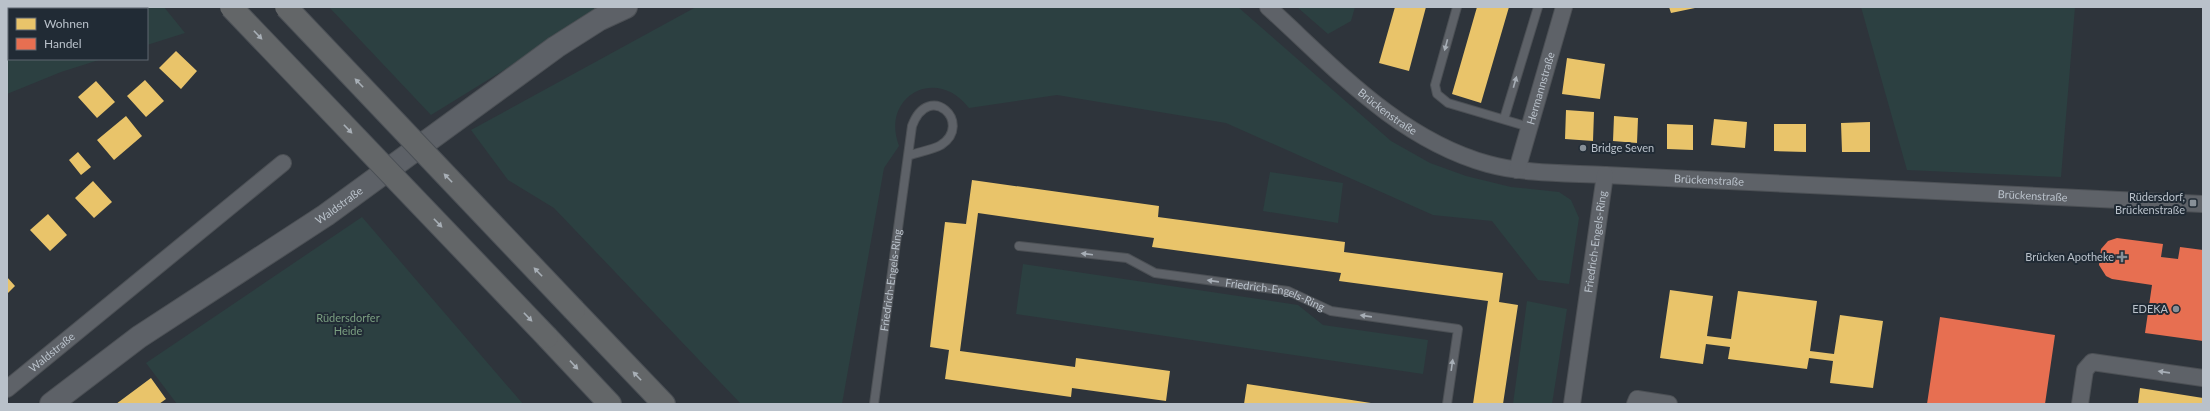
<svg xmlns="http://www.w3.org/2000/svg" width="2210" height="411" font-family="Lato,sans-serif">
  <rect width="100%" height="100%" fill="#2e343b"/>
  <path fill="#2c4041" d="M7,7H164L185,33L147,45V9H9V59H102L61,72L7,94Z
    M329,7H606L431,115Z
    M696,7H1238L1391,141L1430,163L1466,176L1511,187L1559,192L1571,200L1579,218L1569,284L1538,280L1492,221L1433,215L1226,123L1057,95L969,108C937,65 880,96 899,146L884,168L842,404H741L554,208L508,180L471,130Z
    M1297,7H1355L1351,21L1328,34Z
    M1861,7H2075L2061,177L1907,170Z
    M1270,172L1343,183L1338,223L1263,211Z
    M362,217L523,404H177L146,363Z
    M1023,264L1298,305L1323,325L1428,340L1423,374L1016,314Z
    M1527,301L1567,309L1552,404H1513Z"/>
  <path fill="#e9c46a" d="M1395,7H1426L1409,71L1379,63Z
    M1477,7H1509L1481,103L1452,94Z
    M1669,7H1695V8L1671,13Z
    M176,51L197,71L181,89L159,68Z
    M1567,58L1605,64L1600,99L1562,94Z
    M145,80L164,101L146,117L127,96Z
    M96,81L115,102L97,118L78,97Z
    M1566,110L1594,112L1593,141L1565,139Z
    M126,116L142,136L114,160L97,140Z
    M1614,116L1638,118L1637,143L1613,141Z
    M1714,119L1747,122L1745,148L1711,145Z
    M1870,122V152H1842L1841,123Z
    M1667,124L1693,125V150L1667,149Z
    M1774,124H1806V152L1774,151Z
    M78,152L91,167L81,175L69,160Z
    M972,180L1159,206L1158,217L1345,242L1344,252L1503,273L1499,302L1518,305L1503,404H1473L1488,301L1339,281L1341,273L1152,247L1154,238L978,213L960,351L1075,367L1076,358L1170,371L1166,401L1072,388L1071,397L945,379L949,350L930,347L945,222L966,224Z
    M93,181L112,202L94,218L75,198Z
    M48,214L67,235L50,251L30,230Z
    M7,277L15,286L7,294Z
    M1670,290L1713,296L1707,336L1731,339L1738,291L1817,301L1810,351L1834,354L1840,315L1883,321L1873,388L1830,383L1833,361L1809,358L1807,369L1728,359L1730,347L1706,344L1703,364L1660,358Z
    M151,378L166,399L159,404H116Z
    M1247,384L1371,403V404H1244Z
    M2140,388L2203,398V404H2138Z"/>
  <path fill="#e76f51" d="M2117,238L2163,244L2161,257L2178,259L2180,247L2203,250V341L2145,333L2152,285L2112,279L2106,276L2099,265L2101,249L2108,241Z
    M1940,317L2055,335L2045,404H1927Z"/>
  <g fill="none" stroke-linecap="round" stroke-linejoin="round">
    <g stroke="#4c5055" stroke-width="10">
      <g id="lane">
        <path d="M1457,7L1435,85L1437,94L1448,103L1529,127"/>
        <path d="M1504,119L1538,7"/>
        <path id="s1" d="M1019,246L1127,258L1155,273L1288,291L1331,311L1458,329L1447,404"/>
        <path id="s2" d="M874,404L912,126C929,80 974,123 941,145C932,150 918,152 908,156"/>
      </g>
    </g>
    <g stroke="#4c5055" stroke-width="18">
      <g id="street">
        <path id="s3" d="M1268,7C1334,67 1398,139 1488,164C1525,174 1567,173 1605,175L2203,204"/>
        <path id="s4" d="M1517,170L1564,7"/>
        <path id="s5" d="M7,389L283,163"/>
        <path id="s6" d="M1572,404L1605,175"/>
        <path d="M1635,404L1637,399L1669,404"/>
        <path d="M2080,404L2085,370L2092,362L2203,378"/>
      </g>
    </g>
    <g stroke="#4c5055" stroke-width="24">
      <g id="secondary">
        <path id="s7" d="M51,404L139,337L326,215L556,47L600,19L626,7"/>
      </g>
    </g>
    <g stroke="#4b5056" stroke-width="24">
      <path id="highway" d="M574,310L664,404
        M547,337L610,404"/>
    </g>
    <use href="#lane" stroke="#5e6268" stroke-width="8"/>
    <use href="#street" stroke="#5e6268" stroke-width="16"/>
    <use href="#secondary" stroke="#5d6167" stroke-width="22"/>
    <use href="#highway" stroke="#636668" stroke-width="22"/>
    <g stroke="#4b5056" stroke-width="24" stroke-linecap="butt">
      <path id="highway-bridge" d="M231,7L547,337
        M286,7L574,310"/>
    </g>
    <use href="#highway-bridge" stroke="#636668" stroke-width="22"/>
  </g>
  <defs><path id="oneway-solid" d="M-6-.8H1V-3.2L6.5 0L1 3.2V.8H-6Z"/></defs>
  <g fill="#a8afb6">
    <use href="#oneway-solid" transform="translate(258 35) rotate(46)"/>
    <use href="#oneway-solid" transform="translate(359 83) rotate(-134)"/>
    <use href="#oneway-solid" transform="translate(348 129) rotate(46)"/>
    <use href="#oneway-solid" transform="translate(448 178) rotate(-134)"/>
    <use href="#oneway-solid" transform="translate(438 223) rotate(46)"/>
    <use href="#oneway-solid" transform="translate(538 272) rotate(-134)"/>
    <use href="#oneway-solid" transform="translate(528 317) rotate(46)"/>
    <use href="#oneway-solid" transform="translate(574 365) rotate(47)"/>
    <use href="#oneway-solid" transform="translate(637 376) rotate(-134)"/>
  </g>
  <g fill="#a7aeb6">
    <use href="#oneway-solid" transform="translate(1446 45) rotate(105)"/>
    <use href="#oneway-solid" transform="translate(1515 82) rotate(-74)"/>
    <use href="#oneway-solid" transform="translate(1087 254) rotate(-173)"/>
    <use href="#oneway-solid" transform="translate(1213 281) rotate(-172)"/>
    <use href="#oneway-solid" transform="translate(1366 316) rotate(-172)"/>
    <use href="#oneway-solid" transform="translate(1452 365) rotate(-82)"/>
    <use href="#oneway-solid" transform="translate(2164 372) rotate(-172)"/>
  </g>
  <g fill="#889098" stroke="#212b35" stroke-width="1.5">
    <circle cx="1583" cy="148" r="4"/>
    <rect x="2189" y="199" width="8" height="8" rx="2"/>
    <path d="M2120 251h4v4h4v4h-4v4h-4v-4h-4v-4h4z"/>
    <circle cx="2176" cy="309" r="4"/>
  </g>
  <g text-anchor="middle" stroke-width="4" stroke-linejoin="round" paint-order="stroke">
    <g font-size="11" fill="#b9c1ca" stroke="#212b35">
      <text dy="4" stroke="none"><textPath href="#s4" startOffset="85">Hermannstraße</textPath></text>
      <text dy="4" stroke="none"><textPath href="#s3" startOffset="159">Brückenstraße</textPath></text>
      <text dy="4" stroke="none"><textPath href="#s3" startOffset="495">Brückenstraße</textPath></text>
      <text dy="4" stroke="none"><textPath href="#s3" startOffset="819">Brückenstraße</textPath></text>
      <text dy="4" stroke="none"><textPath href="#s7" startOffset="350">Waldstraße</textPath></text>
      <text dy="4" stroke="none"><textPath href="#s6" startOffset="164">Friedrich-Engels-Ring</textPath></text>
      <text dy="4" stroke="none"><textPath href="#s2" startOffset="125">Friedrich-Engels-Ring</textPath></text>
      <text dy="4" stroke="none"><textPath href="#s1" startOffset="263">Friedrich-Engels-Ring</textPath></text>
      <text dy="4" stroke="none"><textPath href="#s5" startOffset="58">Waldstraße</textPath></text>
    </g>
    <g font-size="11" fill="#b9c1ca" stroke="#212b35" text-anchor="end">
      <text x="1591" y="152" text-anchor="start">Bridge Seven</text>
      <text x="2185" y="201">Rüdersdorf,<tspan x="2185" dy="13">Brückenstraße</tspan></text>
      <text x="2114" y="261">Brücken Apotheke</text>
      <text x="2168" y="313">EDEKA</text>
    </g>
    <g font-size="11" fill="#7a9e80" stroke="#212b35">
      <text x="348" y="322">Rüdersdorfer<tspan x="348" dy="13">Heide</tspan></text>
    </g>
  </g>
  <rect width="2210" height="411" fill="none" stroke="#b9c1ca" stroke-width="16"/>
  <rect x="8" y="8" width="140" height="52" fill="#212b35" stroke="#5e6771"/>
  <rect x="16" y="18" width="20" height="12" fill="#e9c46a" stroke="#5e6771"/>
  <text x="44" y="28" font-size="12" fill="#b9c1ca">Wohnen</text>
  <rect x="16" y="38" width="20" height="12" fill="#e76f51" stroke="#5e6771"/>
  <text x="44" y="48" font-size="12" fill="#b9c1ca">Handel</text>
</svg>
